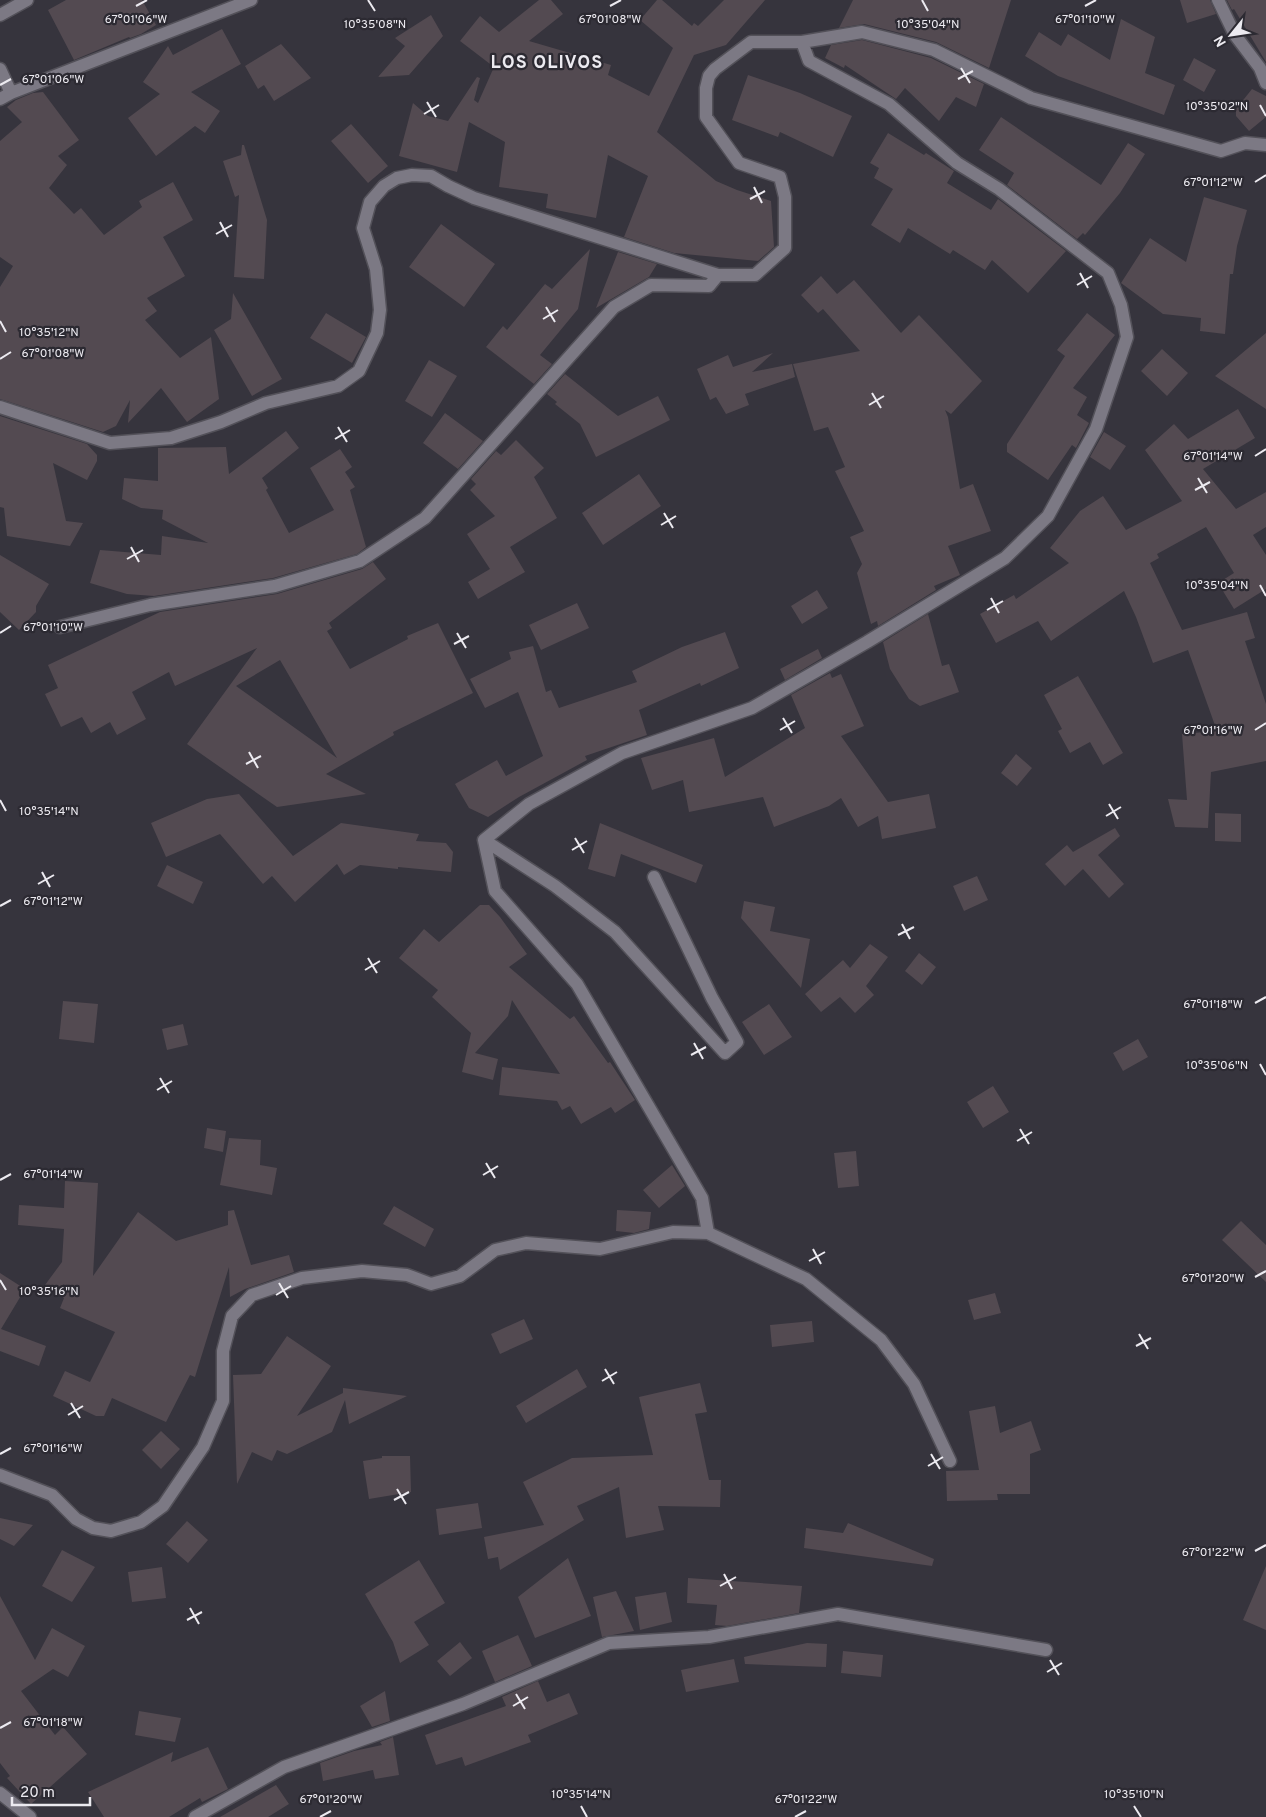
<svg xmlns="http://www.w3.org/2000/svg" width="1266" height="1817" font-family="Overpass,sans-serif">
  <rect width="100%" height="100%" fill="#36343d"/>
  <path fill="#534a51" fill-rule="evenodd" d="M66,0H142L156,25L141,34L130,38L129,37L74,60L48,10Z
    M539,0H551L563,14L529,41L611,65L608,75L649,96L673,48L640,20L657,0H662L692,26L694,23L698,26L724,0H765L726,45L694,55L657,132L716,181L737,190L771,201L774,247L758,261L674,253L624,237L648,176L608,155L596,218L546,208L548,194L499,187L505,142L469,122L457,172L399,156L413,103L428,116L448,121L477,77L480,78L474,100L478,103L494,67L460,41L480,16L499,32Z
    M853,0H1011L989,68L936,42L864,24L839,28Z
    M1180,0H1210L1216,14L1187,23Z
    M1227,0H1266V62L1234,9L1232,10Z
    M431,15L443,36L409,75L378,77L405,46L395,38Z
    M1121,19L1155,37L1145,73L1175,85L1164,115L1058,76L1025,56L1039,32L1061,46L1068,34L1110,60Z
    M222,29L241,64L191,92L220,111L205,133L195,126L156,156L128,118L160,94L143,82L168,46L173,55Z
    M862,40L931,58L984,84L976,107L956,97L939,121L905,88L896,99L845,65L844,68L825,58L831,45Z
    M281,44L311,78L274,101L264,85L258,89L245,66Z
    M1194,58L1216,70L1204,92L1183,80Z
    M748,75L800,93L852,116L833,157L780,132L778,137L732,120Z
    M1252,89L1266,96V117L1249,131L1236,116V109Z
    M43,92L79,140L58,156L67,165L49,188L74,214L81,208L104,235L142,207L139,201L173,182L193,220L163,237L185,276L147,298L157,311L145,320L180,358L211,337L219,399L187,422L161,388L128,423L130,400L116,426L103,432L0,399V287L13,266L0,257V141L22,122L7,107L16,100L33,93Z
    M1001,117L1101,185L1128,143L1145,154L1120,193L1085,235L1083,233L1077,239L1007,185L1014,173L979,150Z
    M351,124L388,166L368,183L331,141Z
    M888,133L924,155L926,153L954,171L947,183L991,210L998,199L1066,251L1028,293L992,260L985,270L953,250L950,254L908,228L900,243L871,225L893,189L874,178L879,168L870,163Z
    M242,145H244L267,220L264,279L234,277L239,195L235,197L223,161L241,155Z
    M1204,197L1247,210L1237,246L1233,274H1230L1225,334L1200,331L1201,318L1163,314L1121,283L1150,238L1186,262Z
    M441,224L495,264L464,307L409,267Z
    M590,249L578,309L540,355L552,364L534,384L486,347L503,326L507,330L545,284L552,289Z
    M618,252L657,264L649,277L596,308Z
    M821,276L837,294L854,280L901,333L919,315L982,381L951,414L945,410L948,417L960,489L973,484L991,531L948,546L960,575L934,586L936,590L878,626L877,621L871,624L857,573L862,564L850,537L864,531L835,471L845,467L828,427L814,431L793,364L860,351L823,309L818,313L801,295Z
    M233,293L282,379L252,396L214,330L231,319Z
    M326,313L366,337L352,363L310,338Z
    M1087,313L1115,335L1073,388L1087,397L1077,415L1089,423L1076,448L1072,445L1048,480L1007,452V444L1065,356L1057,350Z
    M1266,333V409L1215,376Z
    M1162,349L1188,373L1167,396L1141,371Z
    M773,353L752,372L792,364L795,377L745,394L749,405L726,414L716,397L710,400L697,369L728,355L733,367Z
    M429,360L457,376L432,417L405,401Z
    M565,374L618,416L658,396L670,420L596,457L580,424L555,404L557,402L547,394Z
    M1238,409L1255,438L1203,469L1236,509L1266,492V527L1253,535L1266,555V589L1234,609L1218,583L1234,573L1206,527L1157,554L1159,558L1150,563L1182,630L1247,612L1255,638L1245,641L1266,704V761L1211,772L1208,828L1175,827L1168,799L1187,800L1182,734L1217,731L1188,650L1153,663L1136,617L1124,591L1051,641L1038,621L996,643L980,614L1014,595L1016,599L1069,563L1050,548L1080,511L1103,496L1126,530L1182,501L1145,450L1174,424L1188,439Z
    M445,413L483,441L458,469L423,443Z
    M0,416L87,444L97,455V461L87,480L53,463L66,521L83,523L70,546L7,536L4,508L0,507Z
    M286,431L299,448L262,478L268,488L266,490L289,533L334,510L310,468L340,449L352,467L345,472L355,487L350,490L366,547L357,554L273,578L154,596L127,594L90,583L100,550L161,555L162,536L208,543L162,519L163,510L141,508L122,499L124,478L158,481V448L226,447L229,474Z
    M1104,432L1126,446L1110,470L1090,457Z
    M516,440L544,468L534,477L557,518L510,547L525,572L478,599L468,582L490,569L467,534L495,516L470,490L476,484L471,479L496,451L501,455Z
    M639,474L661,506L603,545L582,513Z
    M0,555L49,584L36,606V612L19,630L0,612Z
    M373,562L386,579L329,623L332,628L327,631L350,669L408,639L407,636L438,623L473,693L393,732L394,735L326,774L366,794L277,807L187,744L257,648L175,686L169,672L132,692L146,719L117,735L110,722L91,733L82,717L61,727L45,694L58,688L48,665L160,612L277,594L362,569ZM280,660L337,758L236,686Z
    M817,590L828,608L802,624L791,606Z
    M577,603L589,628L541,650L529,625Z
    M928,614L942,666L949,664L959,692L920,706L909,699L890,669L883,642Z
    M725,632L739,668L701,686L700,683L639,710L647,735L585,756L587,760L519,797L488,817L469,808L455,784L497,760L506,776L543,756L518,692L485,708L470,679L511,659L509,652L533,646L546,692L551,690L559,708L637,682L632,671L682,647Z
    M818,649L822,658L785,680L780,669Z
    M830,673L832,678L841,674L864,726L841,736L888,802L929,794L936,828L882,839L878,816L858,827L841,798L829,806L774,827L763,797L689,812L683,780L652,790L641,758L714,738L725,777L805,728L791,695Z
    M1078,676L1123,753L1103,765L1090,742L1070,753L1058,731L1062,729L1044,695Z
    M1016,754L1032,768L1017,786L1001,773Z
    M239,794L293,856L341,823L419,834L416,841L446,843L453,852L451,872L398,867V869L360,865L344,875L337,864L295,902L272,876L263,884L220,834L166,857L151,823L207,799Z
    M1215,813L1241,814V842L1215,841Z
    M600,823L703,865L696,883L621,854L615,877L588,869Z
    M1115,828L1120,836L1098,855L1124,884L1109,898L1083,869L1065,886L1045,864L1067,845L1073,852Z
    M167,865L203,882L193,904L157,886Z
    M977,876L988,900L964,911L953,886Z
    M744,901L775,907L770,931L810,939L801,988L741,918Z
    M480,905H489L500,917L527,954L509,967L570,1019L574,1016L608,1063L610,1062L635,1100L615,1113L611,1107L581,1124L570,1106L562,1110L557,1101L499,1095L502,1067L560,1074L512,1000L508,1016L475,1053L498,1059L493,1080L462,1072L471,1033L432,997L438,990L399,958L424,929L439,942Z
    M870,944L888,957L866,986L874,995L855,1013L840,997L821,1012L805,994L843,960L850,968Z
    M919,953L936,967L922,985L905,971Z
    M63,1001L98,1004L94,1043L59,1039Z
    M769,1004L792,1037L764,1055L742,1022Z
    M183,1024L188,1045L167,1050L162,1029Z
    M1138,1039L1148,1057L1123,1071L1113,1053Z
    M993,1086L1009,1112L983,1128L967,1102Z
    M207,1128L226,1131L223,1152L204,1148Z
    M229,1138L261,1140L260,1165L277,1168L272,1195L220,1185Z
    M856,1151L859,1186L838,1188L834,1153Z
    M672,1165L685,1186L659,1208L643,1190Z
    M65,1181L98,1183L93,1276L138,1212L176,1241L228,1225V1211L234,1210L251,1265L289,1255L294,1272L245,1289L230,1297L229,1267L195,1377L190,1375L166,1422L112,1398L104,1416H96L53,1396L65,1371L90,1382L115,1332L60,1308L64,1298L45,1285L62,1262L64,1229L18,1225L19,1205L64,1208Z
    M394,1206L434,1229L425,1247L383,1224Z
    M617,1210L651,1212L649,1229L634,1233L616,1231Z
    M1241,1221L1266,1245V1282L1222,1240Z
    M0,1273L25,1289L1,1329L46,1346L39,1366L0,1351Z
    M995,1293L1001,1313L974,1320L968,1300Z
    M524,1319L533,1339L500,1354L491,1334Z
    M812,1321L814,1342L772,1347L770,1325Z
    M287,1336L331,1366L297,1416L343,1393V1388L407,1396L349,1424L345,1400L332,1432L287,1454L277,1450L272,1461L252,1452L237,1484L233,1375L261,1374Z
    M577,1369L587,1387L526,1423L516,1406Z
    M700,1383L707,1412L695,1414L709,1480H721L720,1507L658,1506L664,1530L626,1538L619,1487L577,1506L584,1520L500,1570L498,1557L488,1559L484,1537L544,1525L523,1482L572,1458L653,1455L639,1397Z
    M995,1406L1000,1433L1031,1421L1041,1450L1030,1454V1494H997L998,1500L947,1501L946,1471L979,1470L969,1411Z
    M161,1431L180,1449L161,1469L142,1450Z
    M382,1456H410L411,1492L369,1499L363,1461L382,1458Z
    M478,1503L482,1528L439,1535L436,1509Z
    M0,1518L33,1525L14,1546L0,1539Z
    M187,1521L208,1540L188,1563L166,1544Z
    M848,1523L934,1559L932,1566L804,1548L806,1528L843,1533Z
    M62,1550L95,1567L72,1602L42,1586Z
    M568,1558L591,1616L535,1638L518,1597Z
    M419,1560L445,1603L414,1622L429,1645L400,1663L393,1642L365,1594Z
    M1266,1566V1630L1243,1620Z
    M162,1567L166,1598L132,1602L128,1572Z
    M688,1578L802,1586L799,1613L727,1626L715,1625L717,1605L687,1603Z
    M616,1591L634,1631L602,1637L593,1597Z
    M666,1592L672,1622L640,1630L635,1597Z
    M0,1596L35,1660L52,1628L85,1646L68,1677L53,1669L21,1691L55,1735L63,1727L87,1754L31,1804L7,1778L10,1776L0,1763Z
    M518,1635L532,1666L495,1682L482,1651Z
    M460,1642L472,1658L450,1676L437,1661Z
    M807,1643L827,1644L826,1667L745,1664L744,1657Z
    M843,1651L883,1655L881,1677L841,1673Z
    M734,1659L739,1682L686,1692L681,1670Z
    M538,1681L547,1702L569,1693L578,1714L528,1735L531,1742L465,1766L462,1757L436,1765L425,1735L506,1706L502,1697Z
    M385,1691L390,1721L372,1727L360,1706Z
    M139,1711L181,1718L175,1742L135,1735Z
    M393,1737L399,1775L375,1779L373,1770L323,1781L320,1763L354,1751L382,1745L380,1742Z
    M208,1747L228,1789L202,1802L200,1798L169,1817H104L88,1792L173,1752L171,1762Z
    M276,1785L289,1804L268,1817H220Z"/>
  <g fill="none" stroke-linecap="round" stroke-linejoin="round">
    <g stroke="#535159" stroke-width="15">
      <path id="minor" d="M1218,0L1235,35L1260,68L1266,83
        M0,15L27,0
        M0,69L11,93L0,99
        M11,93L251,0
        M0,407L110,443L171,438L221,422L266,403L338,386L359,371L377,333L380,310L376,269L363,228L370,202L384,186L397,178L412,175L431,176L448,186L474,198L718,275H755L785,248V197L780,177L739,163L706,117V88L709,76L715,69L751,42H802L862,32L934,50L1031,98L1221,151L1245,143L1266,145
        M60,627L150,605L275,586L360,561L425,518L614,307L651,285L709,286L718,275
        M484,840L555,886L615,932L725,1053L737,1042L712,998L654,877
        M708,1233L702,1198L577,984L495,891L484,840L529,804L622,753L752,708L867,642L1005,558L1048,516L1096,429L1127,337L1121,305L1108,273L999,189L957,163L889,104L809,61L802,42
        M0,1475L52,1495L76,1519L93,1528L111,1531L141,1522L163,1506L203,1447L223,1401V1351L232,1316L252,1295L302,1278L362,1271L407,1275L431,1284L460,1276L495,1250L526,1243L600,1249L673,1232L708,1233L806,1279L881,1340L914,1384L950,1461
        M0,1793L30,1817
        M195,1817L284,1767L463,1704L609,1643L709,1637L838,1614L1046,1650"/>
    </g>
    <use href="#minor" stroke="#7c7984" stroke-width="12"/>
  </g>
  <path fill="none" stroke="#eceaf0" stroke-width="2" d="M368,0L375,11M922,0L928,11M136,6L147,0M610,6L621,0M1085,6L1096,0M961,68L970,83M958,79L973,71M0,85L11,79M427,102L436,117M1260,105L1266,116M424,114L439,105M1255,182L1266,175M754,187L762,203M750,199L765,191M220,222L228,237M216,234L232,225M1080,273L1088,288M1077,285L1092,276M546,307L555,322M543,319L558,310M0,321L6,332M0,359L11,352M872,393L881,408M869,405L884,396M338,427L347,442M335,439L350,430M1255,456L1266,449M1198,478L1207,493M1195,490L1210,482M664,513L673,528M661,525L676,516M131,547L139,562M127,559L143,550M1260,585L1266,596M991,598L999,613M987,610L1003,601M0,633L11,626M457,633L466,648M454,644L469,636M783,718L792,733M780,730L795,721M1255,730L1266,723M249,752L258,768M246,764L261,756M0,800L6,811M1109,804L1118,819M1106,816L1121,807M575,838L584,853M572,850L587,841M42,872L50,887M38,884L54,875M0,906L11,900M902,924L910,939M898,935L914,927M368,958L377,973M365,970L380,961M1255,1003L1266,997M694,1043L703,1059M691,1055L706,1047M1260,1064L1266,1075M160,1078L169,1093M157,1090L172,1081M1020,1129L1029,1144M1017,1141L1032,1132M486,1163L495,1178M483,1175L498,1166M0,1180L11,1174M813,1249L821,1264M809,1261L825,1252M1255,1277L1266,1271M0,1280L6,1290M279,1283L288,1298M276,1295L291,1286M1139,1334L1148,1349M1136,1346L1151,1338M605,1369L614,1384M602,1381L617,1372M71,1403L80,1418M68,1415L83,1406M0,1454L11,1448M931,1454L940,1469M928,1466L943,1457M397,1489L406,1504M394,1500L409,1492M1255,1551L1266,1545M724,1574L732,1589M720,1586L736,1577M190,1608L199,1624M187,1620L202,1612M1050,1660L1059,1675M1047,1672L1062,1663M516,1694L525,1709M513,1706L528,1697M0,1728L11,1722M581,1806L587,1817M1134,1806L1141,1817M320,1817L331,1811M795,1817L806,1811"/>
  <g text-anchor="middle" stroke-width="4.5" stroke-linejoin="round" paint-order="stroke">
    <g font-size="18" font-weight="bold" letter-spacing="1" fill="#eceaf0" stroke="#2c2a32">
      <text x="547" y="68">LOS OLIVOS</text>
    </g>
  </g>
  <g font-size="12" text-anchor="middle" fill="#eceaf0" stroke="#2c2a32" stroke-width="4.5" stroke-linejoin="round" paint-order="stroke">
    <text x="610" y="23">67°01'08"W</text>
    <text x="1085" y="23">67°01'10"W</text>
    <text x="136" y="23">67°01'06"W</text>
    <text x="375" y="28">10°35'08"N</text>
    <text x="928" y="28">10°35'04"N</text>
    <text x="53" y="83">67°01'06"W</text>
    <text x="1217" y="110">10°35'02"N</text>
    <text x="1213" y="186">67°01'12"W</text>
    <text x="49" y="336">10°35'12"N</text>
    <text x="53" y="357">67°01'08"W</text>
    <text x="1213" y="460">67°01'14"W</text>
    <text x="1217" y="589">10°35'04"N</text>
    <text x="53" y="631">67°01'10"W</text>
    <text x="1213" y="734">67°01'16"W</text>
    <text x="49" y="815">10°35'14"N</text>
    <text x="53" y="905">67°01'12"W</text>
    <text x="1213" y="1008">67°01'18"W</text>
    <text x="1217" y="1069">10°35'06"N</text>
    <text x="53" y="1178">67°01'14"W</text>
    <text x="1213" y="1282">67°01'20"W</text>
    <text x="49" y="1295">10°35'16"N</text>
    <text x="53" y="1452">67°01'16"W</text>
    <text x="1213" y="1556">67°01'22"W</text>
    <text x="53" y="1726">67°01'18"W</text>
    <text x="581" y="1798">10°35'14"N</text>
    <text x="1134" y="1798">10°35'10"N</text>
    <text x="331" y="1803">67°01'20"W</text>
    <text x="806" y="1803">67°01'22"W</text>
  </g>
  <g transform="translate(1231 35) rotate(240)" stroke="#2c2a32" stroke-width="4" paint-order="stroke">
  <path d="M0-4L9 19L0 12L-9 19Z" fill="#eceaf0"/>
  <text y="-8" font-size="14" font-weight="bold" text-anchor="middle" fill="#eceaf0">N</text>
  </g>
  <path d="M12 1797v8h78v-8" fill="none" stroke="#eceaf0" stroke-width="2.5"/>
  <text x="20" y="1797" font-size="15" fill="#eceaf0" stroke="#2c2a32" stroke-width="4" paint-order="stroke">20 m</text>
</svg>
